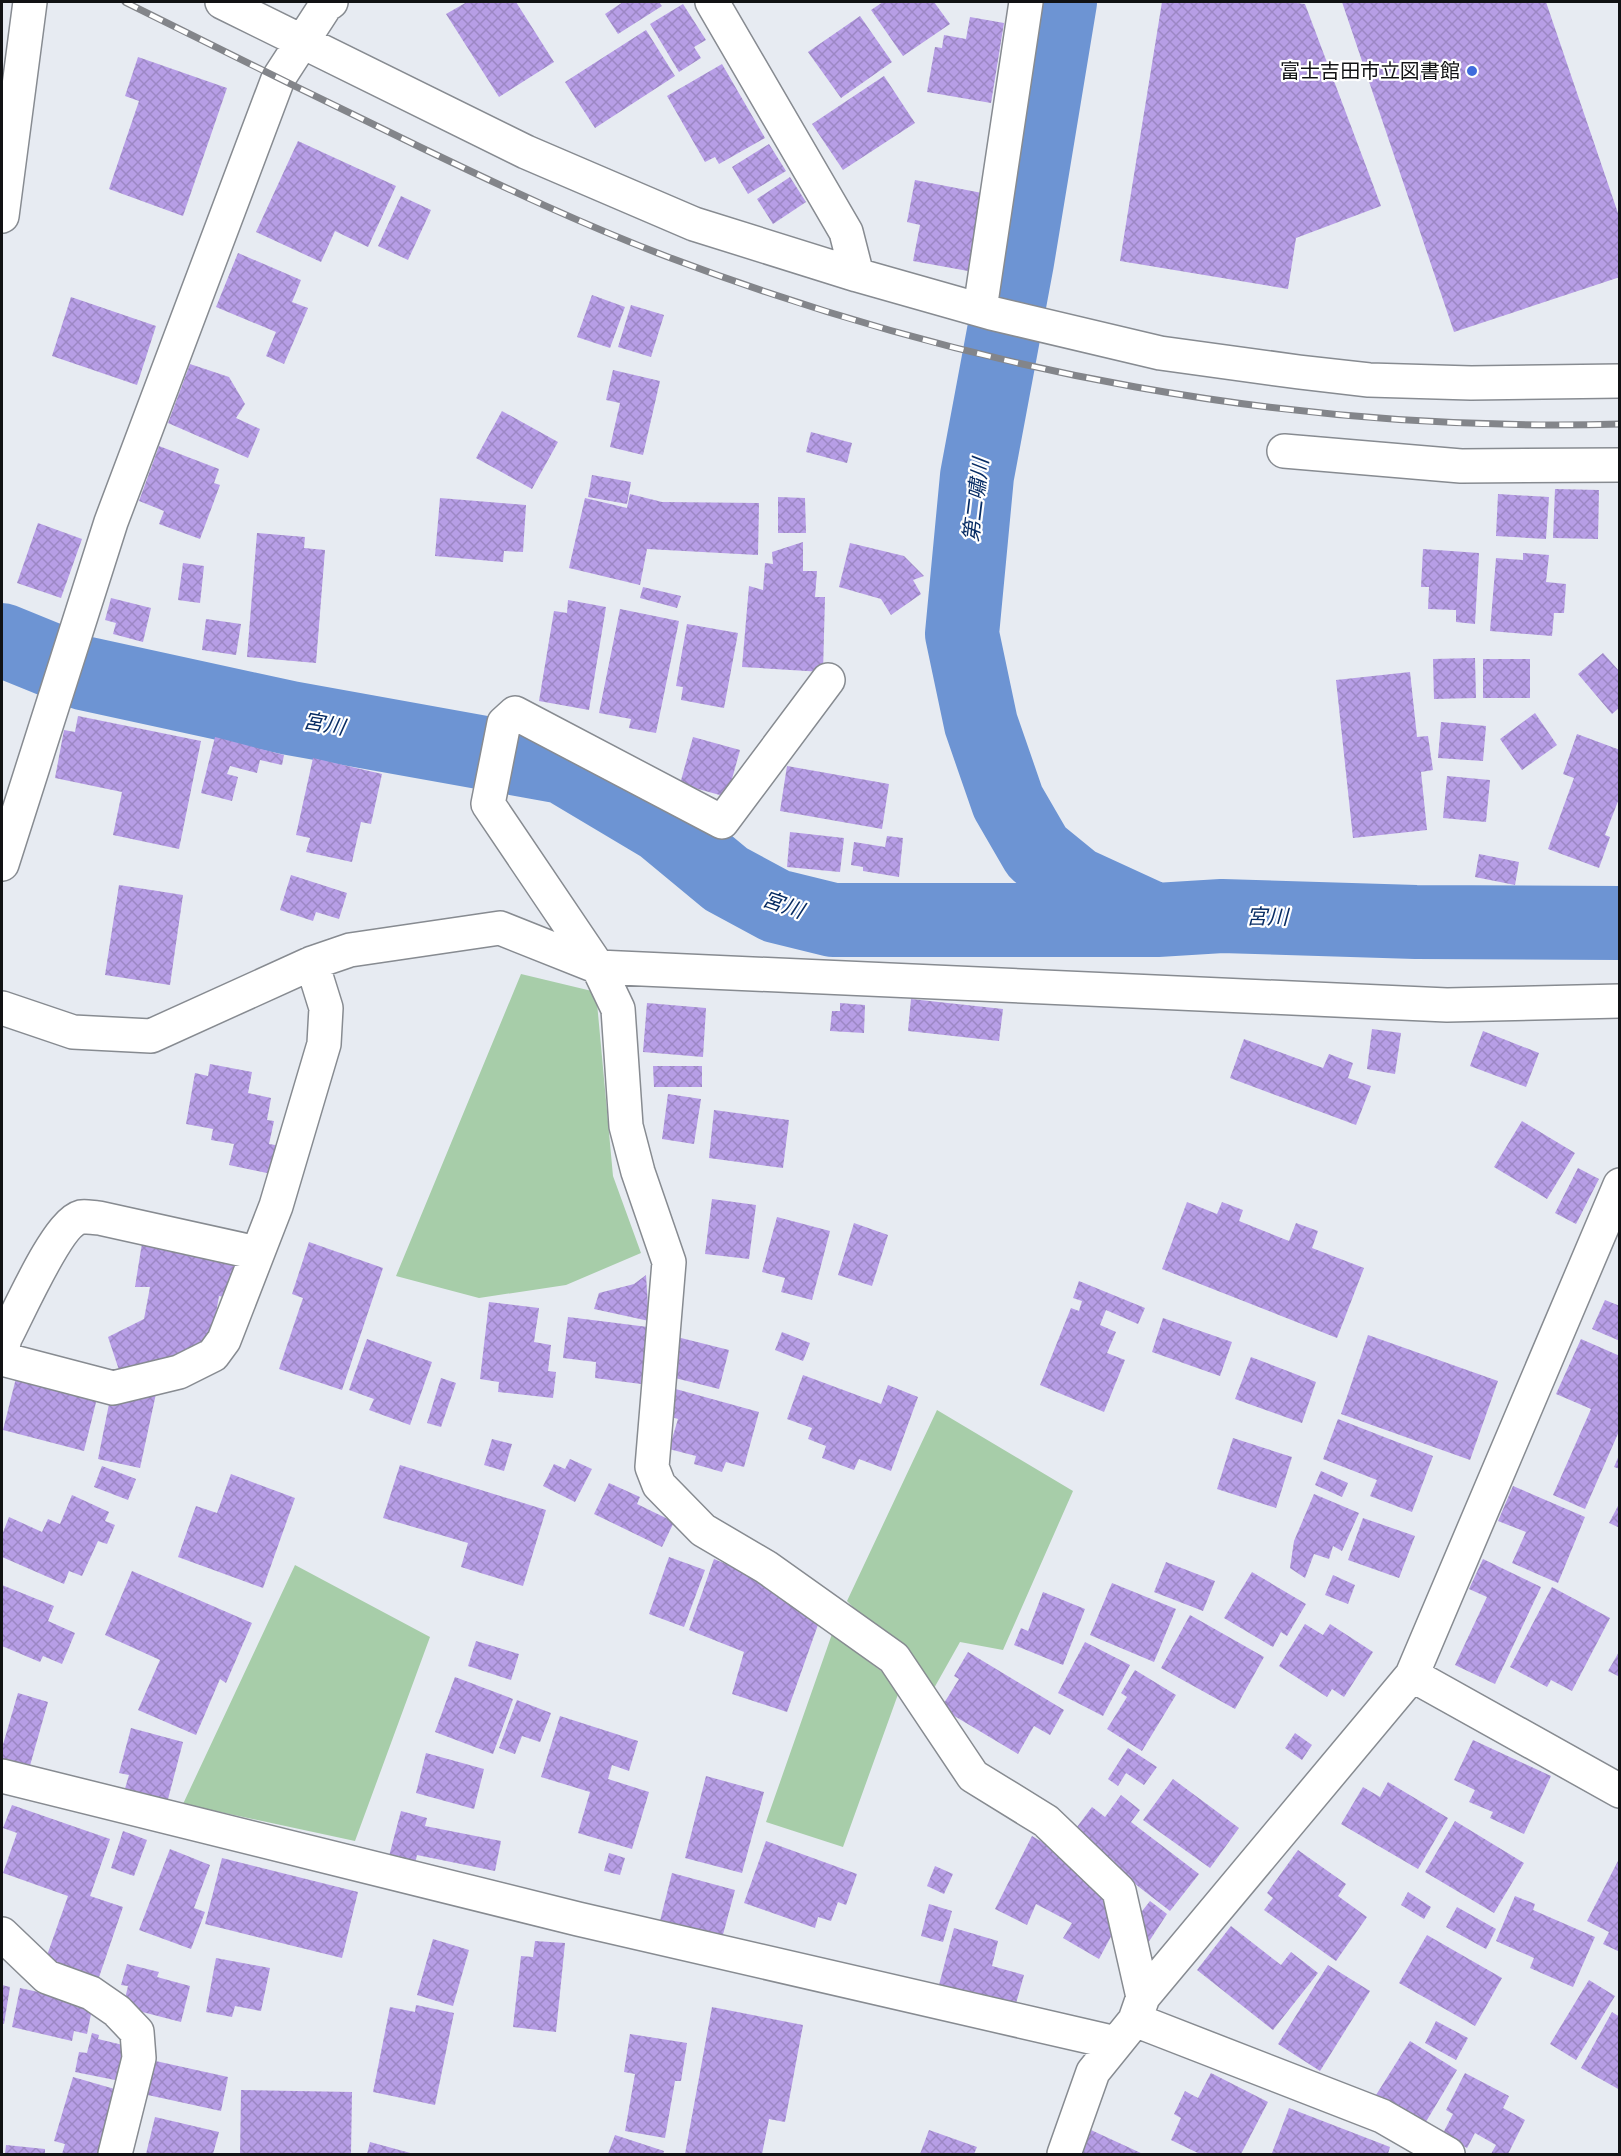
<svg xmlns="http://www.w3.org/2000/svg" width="1621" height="2156" font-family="Spectral,'Noto Sans JP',serif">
  <defs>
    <pattern id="building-cross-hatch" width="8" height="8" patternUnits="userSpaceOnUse" patternTransform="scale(1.5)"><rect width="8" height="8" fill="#b79ee6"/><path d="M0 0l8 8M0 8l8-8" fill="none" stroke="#9c87c4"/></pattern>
  </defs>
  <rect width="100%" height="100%" fill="#e7ebf2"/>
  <path fill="#a7cda9" d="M521,974L596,992L613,1176L641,1253L566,1285L479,1298L396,1276Z
    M937,1410L1073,1491L1003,1650L960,1642L933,1690L847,1601Z
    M295,1565L430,1637L355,1841L183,1804Z
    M832,1634L901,1686L843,1847L766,1822Z"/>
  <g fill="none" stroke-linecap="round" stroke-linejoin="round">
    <path stroke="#6d94d3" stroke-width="74" d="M1060,2L1017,262L977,476L962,634L981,724L1008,802L1037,852L1075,883L1149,917
      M2,640L83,673L290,718L563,767L662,826L726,879L776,906L833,920H1157L1222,916L1416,922L1620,923"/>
  </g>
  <path fill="url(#building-cross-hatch)" d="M467,2H516L554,62L499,97L446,14Z
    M623,2H659L662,6L618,34L605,14Z
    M883,2H934L950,24L903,56L871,10Z
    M1162,2H1288L1305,4L1381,206L1296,238L1288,289L1120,261Z
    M1342,2H1546L1620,219V277L1454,332Z
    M683,4L706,40L694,47L701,58L679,72L650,24Z
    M860,16L892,62L841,98L808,52Z
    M970,17L1004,23L991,103L927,92L935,47L942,48L944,35L966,39Z
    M646,30L675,76L595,128L565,82Z
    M138,57L227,88L183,216L109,189L139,101L125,96Z
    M722,64L765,138L719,164L715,157L705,162L667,96Z
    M884,76L915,123L843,170L812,124Z
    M298,141L396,186L368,247L335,231L321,262L256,232Z
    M769,144L786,171L748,194L732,167Z
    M790,177L806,202L773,224L757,199Z
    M915,180L982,193L968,271L913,261L920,225L907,222Z
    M401,196L431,210L408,260L378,246Z
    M238,253L301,280L292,302L308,308L284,364L266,356L276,332L216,307Z
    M592,295L625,307L610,348L577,337Z
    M71,297L156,326L137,385L52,356Z
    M631,305L664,315L651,357L618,347Z
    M190,364L229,377L245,404L236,418L260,429L248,458L168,423Z
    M613,370L660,381L643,455L610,447L620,403L606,400Z
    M502,411L558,442L532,489L476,458Z
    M811,432L852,443L847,463L806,452Z
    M159,446L219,469L214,483L220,485L200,539L159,524L164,511L139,501Z
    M592,475L631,482L627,504L588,497Z
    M1555,489L1599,490L1598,539L1553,538Z
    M630,494L662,502L759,503L758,555L647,549L640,585L569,568L585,498L627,508Z
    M1498,494L1549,497L1546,539L1496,536Z
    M778,497L805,498L806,533H778Z
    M440,498L526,505L523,552L504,551L503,562L435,556Z
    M38,523L82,539L61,598L17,583Z
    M257,533L305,537L304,548L325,550L316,663L247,657Z
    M803,542V571H817L815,597H825L823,672L742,667L749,586L763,590L765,563L773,564L772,552Z
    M850,543L904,556L924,576L913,580L921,594L891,615L881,599L839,587Z
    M1423,549L1479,553L1475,624L1456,622V610L1428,609L1429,587H1421Z
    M1523,553L1549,555L1546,582L1566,584L1564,613H1554L1552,636L1490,631L1496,558L1523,560Z
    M183,563L204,566L200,603L178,600Z
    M643,587L681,596L677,608L640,598Z
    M111,598L151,608L143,642L113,634L116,623L105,620Z
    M568,600L606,607L589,710L539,701L554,611L567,613Z
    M620,609L679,621L656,733L629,728L631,719L599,713Z
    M206,619L241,624L236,655L202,650Z
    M687,624L738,633L724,708L681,700L683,687L676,686Z
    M1603,653L1620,672V707L1612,714L1578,674Z
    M1475,658L1476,698L1434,699L1433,659Z
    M1483,659H1530V698H1483Z
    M1410,672L1417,737L1428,736L1433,770L1421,772L1427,830L1353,838L1336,680Z
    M1535,713L1557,745L1522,770L1500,739Z
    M78,716L201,741L179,849L113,835L122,792L55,778L64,730L75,732Z
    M1441,722L1486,726L1483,761L1438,758Z
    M1577,734L1620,750V796L1605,835L1610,837L1599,868L1548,849L1574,778L1563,774Z
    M215,737L284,755L282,765L260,760L257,773L230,766L227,774L238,777L232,801L201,793Z
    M693,737L740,750L727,797L680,784Z
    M313,758L382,774L371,824L361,822L352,862L306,852L310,838L296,835Z
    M787,766L889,784L882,829L780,811Z
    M1447,776L1490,780L1486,822L1443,818Z
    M790,832L844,838L840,872L787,867Z
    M887,836L903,838L899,877L863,871V867L851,865L854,842L885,847Z
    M1479,854L1519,862L1515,885L1475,877Z
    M291,875L347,893L339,919L316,912L313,921L280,910Z
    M119,885L183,895L170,985L105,975Z
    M911,999L1003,1009L999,1041L908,1031Z
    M647,1003L706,1008L703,1057L643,1052Z
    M840,1003L865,1005L864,1033L830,1031L832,1011H840Z
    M1372,1029L1401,1033L1395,1074L1367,1069Z
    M1483,1031L1539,1053L1526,1087L1470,1066Z
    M1244,1039L1323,1068L1329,1054L1353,1063L1348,1078L1371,1086L1356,1125L1230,1078Z
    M210,1064L252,1072L248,1093L271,1098L267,1120L274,1121L269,1144L281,1146L276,1175L229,1165L234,1144L211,1140L213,1129L186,1124L195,1073L208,1076Z
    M653,1066H702V1087H654Z
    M668,1094L701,1099L694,1144L662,1139Z
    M714,1110L789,1120L783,1168L709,1158Z
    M1522,1121L1575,1153L1547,1199L1494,1167Z
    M1578,1168L1599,1179L1576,1224L1555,1213Z
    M712,1199L756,1205L749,1259L705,1254Z
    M1187,1202L1217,1214L1222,1202L1243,1210L1239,1221L1289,1241L1296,1223L1318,1231L1312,1248L1364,1268L1337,1338L1162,1269Z
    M777,1217L830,1231L812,1300L781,1292L785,1278L762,1272Z
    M854,1223L888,1235L872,1286L838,1275Z
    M309,1242L383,1268L342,1390L279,1369L303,1298L292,1294Z
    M142,1243L237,1263L235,1299L219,1296L209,1353L182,1351V1362L123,1382L108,1337L144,1319L150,1287H135Z
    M646,1275L649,1321L594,1309L599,1293L634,1284Z
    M1079,1281L1145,1308L1138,1324L1106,1310L1100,1325L1116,1332L1107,1353L1125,1360L1104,1412L1040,1385L1071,1308L1079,1311L1082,1301L1073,1298Z
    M1605,1300L1620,1306V1341L1592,1329Z
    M489,1302L539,1308L534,1342L551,1345L548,1371L556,1372L553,1398L498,1392L499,1382L480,1379Z
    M568,1317L648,1327L641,1384L595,1378L596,1362L563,1358Z
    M1163,1318L1232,1342L1220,1376L1152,1352Z
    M782,1332L810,1343L803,1361L775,1350Z
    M1368,1335L1498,1381L1470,1460L1341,1414Z
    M673,1336L729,1350L719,1389L663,1375Z
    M367,1339L432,1362L410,1425L369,1410L374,1399L349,1390Z
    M1581,1339L1620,1356V1429L1585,1509L1553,1495L1591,1409L1556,1394Z
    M1251,1357L1316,1382L1302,1423L1235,1399Z
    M18,1370L99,1390L84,1451L3,1430Z
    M803,1375L881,1404L888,1385L918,1397L891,1471L859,1459L854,1470L822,1458L826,1446L808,1439L812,1428L787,1419Z
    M441,1378L456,1383L441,1427L427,1423Z
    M672,1388L759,1412L744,1467L726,1462L722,1472L694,1464L696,1456L669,1449L678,1419L665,1415Z
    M157,1389L140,1468L98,1459L111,1394Z
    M1338,1419L1433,1456L1412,1512L1370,1496L1377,1480L1323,1459Z
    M1233,1438L1292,1457L1276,1508L1217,1489Z
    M492,1439L512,1444L504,1471L484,1465Z
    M1620,1453V1469L1614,1467Z
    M570,1459L592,1469L575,1502L543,1486L554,1464L565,1469Z
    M400,1465L546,1510L523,1586L461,1567L468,1543L383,1518Z
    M102,1466L136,1479L128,1500L94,1487Z
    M1321,1471L1348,1483L1342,1497L1315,1485Z
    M231,1474L295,1498L263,1588L178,1557L196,1506L217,1513Z
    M609,1483L640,1497L637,1504L674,1522L662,1547L594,1514Z
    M1513,1486L1585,1517L1558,1583L1512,1563L1526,1532L1498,1521Z
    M1314,1494L1359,1513L1342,1551L1333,1546L1329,1559L1314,1554L1305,1578L1290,1568L1294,1541Z
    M72,1495L109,1512L105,1521L115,1525L107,1544L98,1541L82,1576L69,1571L64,1584L2,1557V1535L9,1517L42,1532L48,1519L60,1524Z
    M1620,1502V1528L1609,1523Z
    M1363,1518L1415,1536L1399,1578L1348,1560Z
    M669,1557L705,1570L684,1627L649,1614Z
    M714,1559L770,1582L819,1622L787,1712L732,1694L744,1652L689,1630Z
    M1483,1559L1541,1587L1495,1684L1455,1665L1487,1597L1469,1589Z
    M1166,1562L1215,1581L1203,1611L1154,1592Z
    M132,1571L252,1623L226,1683L220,1679L196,1735L138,1710L160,1660L105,1635Z
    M1252,1572L1306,1604L1287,1636L1281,1632L1273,1647L1224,1618Z
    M1333,1575L1355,1585L1348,1604L1325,1595Z
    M1112,1583L1176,1609L1154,1662L1090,1635Z
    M2,1585L54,1606L48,1621L75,1633L62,1664L43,1656L40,1662L2,1646Z
    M1552,1587L1610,1618L1572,1691L1551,1680L1547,1687L1510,1667Z
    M1043,1592L1085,1609L1063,1665L1014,1645L1021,1628L1028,1631Z
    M1190,1615L1264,1657L1235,1709L1161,1668Z
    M1305,1624L1323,1635L1330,1624L1373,1652L1344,1697L1332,1689L1327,1697L1279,1666Z
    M476,1641L519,1654L511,1680L468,1666Z
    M1085,1642L1130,1665L1103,1716L1058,1693Z
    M1620,1650V1677L1608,1671Z
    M968,1652L1064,1710L1050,1735L1034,1726L1018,1754L941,1708L959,1679L954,1676Z
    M1135,1670L1176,1695L1142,1751L1107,1729L1127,1697L1121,1693Z
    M455,1677L513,1699L493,1754L435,1732Z
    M18,1693L48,1702L29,1769L2,1761V1748Z
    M517,1700L551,1713L540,1742L522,1736L515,1754L499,1748Z
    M560,1716L638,1741L629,1771L612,1765L608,1779L649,1792L632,1849L578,1833L590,1792L541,1777Z
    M131,1728L183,1742L167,1803L124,1792L129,1775L119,1773Z
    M1295,1733L1312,1745L1302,1760L1285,1748Z
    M1473,1740L1551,1776L1524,1834L1490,1818L1493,1812L1469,1802L1475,1790L1454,1780Z
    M1128,1748L1157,1767L1144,1785L1126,1773L1118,1786L1108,1779Z
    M426,1753L484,1769L474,1809L416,1793Z
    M706,1776L764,1792L742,1873L685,1858Z
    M1173,1779L1239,1828L1210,1868L1143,1820Z
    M1388,1782L1448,1818L1418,1869L1341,1824L1363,1787L1380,1797Z
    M1121,1795L1140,1810L1131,1822L1199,1874L1170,1911L1112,1866L1115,1862L1074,1831L1092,1807L1105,1817Z
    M12,1805L110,1839L90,1896L123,1907L98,1980L45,1961L68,1896L3,1873L17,1833L3,1828Z
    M401,1811L427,1818L425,1826L501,1841L495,1871L417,1855L414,1868L388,1860Z
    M1455,1821L1524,1863L1494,1913L1425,1872Z
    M123,1831L147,1840L134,1876L111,1868Z
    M1032,1836L1083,1866L1108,1892L1115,1929L1099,1959L1063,1938L1072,1923L1036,1904L1027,1925L995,1909Z
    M766,1841L857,1874L846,1905L838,1902L831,1921L818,1917L815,1928L744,1903Z
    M170,1849L210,1865L194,1908L205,1912L191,1949L139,1930Z
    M1298,1850L1346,1884L1338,1896L1367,1917L1336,1961L1264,1910L1273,1898L1267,1893Z
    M609,1853L625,1858L620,1875L604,1871Z
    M1620,1857V1952L1603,1944L1609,1932L1587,1921Z
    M222,1858L358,1892L342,1958L205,1924Z
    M935,1866L953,1874L944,1894L927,1886Z
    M672,1873L735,1890L721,1942L659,1925Z
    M1408,1892L1431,1907L1424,1919L1401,1905Z
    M1515,1896L1535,1904L1533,1910L1595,1937L1573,1987L1530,1968L1534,1958L1496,1941Z
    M1150,1901L1167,1914L1148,1943L1132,1935L1139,1915Z
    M929,1904L952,1911L943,1942L921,1936Z
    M1457,1907L1496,1929L1486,1949L1446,1927Z
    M1231,1926L1281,1965L1291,1952L1318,1973L1273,2030L1197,1970Z
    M954,1928L998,1941L992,1966L1024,1975L1015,2007L939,1985Z
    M1427,1935L1502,1978L1475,2026L1399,1983Z
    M433,1939L469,1950L453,2006L417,1995Z
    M535,1941L565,1943L556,2032L513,2027L521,1956L533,1957Z
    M216,1958L270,1968L261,2011L235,2006L232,2017L206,2012Z
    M127,1964L159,1972L157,1977L190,1986L181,2022L123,2007L128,1986L121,1985Z
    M1328,1965L1370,1991L1320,2071L1278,2044Z
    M1589,1980L1615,1996L1576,2060L1550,2044Z
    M2,1985L10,1987L4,2024L2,2023Z
    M20,1988L93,2004L87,2034L74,2031L72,2041L12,2027Z
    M416,2005L454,2013L435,2105L373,2092L390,2007L415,2012Z
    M712,2007L803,2025L785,2122L769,2119L762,2154H685Z
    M1612,2012L1620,2017V2090L1581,2068Z
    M1436,2021L1468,2038L1456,2060L1425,2043Z
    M92,2033L99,2035L98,2039L127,2046L120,2081L75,2072L79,2052L87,2053Z
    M630,2034L687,2043L681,2081H675L665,2138L625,2131L635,2074L624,2072Z
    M1410,2041L1457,2070L1424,2125L1376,2095Z
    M142,2058L228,2077L221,2111L134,2092Z
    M1211,2073L1268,2102L1241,2154H1200L1171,2140L1181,2118L1174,2114L1185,2091L1198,2098Z
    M1465,2073L1509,2096L1503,2108L1525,2120L1508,2154H1491L1496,2145L1475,2133L1467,2148L1442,2135L1453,2114L1446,2110Z
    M73,2077L118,2090L99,2154H62L65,2144L54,2141Z
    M241,2090L352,2092L351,2154H240Z
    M1289,2108L1390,2147L1388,2154L1272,2153Z
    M155,2117L219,2132L213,2154H146Z
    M929,2130L977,2147L974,2154H920Z
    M1091,2130L1143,2154H1080Z
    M615,2135L664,2151L663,2154H608Z
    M370,2142L414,2154H367Z
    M6,2145L45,2149V2154H5Z"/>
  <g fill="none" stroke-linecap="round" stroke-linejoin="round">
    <g stroke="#878b91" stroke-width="36">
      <path id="minor" d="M222,2L526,152L694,224L857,275L991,313L1160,353L1299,372L1369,380L1471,383L1620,381
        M712,2L846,232L857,275
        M2,216L30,2
        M980,309L1026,2
        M1284,451L1461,466L1620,465
        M828,680L722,822L515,713L504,723L488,804L598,967L618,1009L626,1126L638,1172L669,1262L652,1467L659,1485L703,1530L766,1567L894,1658L973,1776L1046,1821L1119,1891L1143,1997
        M2,864L111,522L278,79L326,5L331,2
        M2,1008L73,1032L151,1036L312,963L350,950L500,928L598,967L1447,1005L1620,1001
        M2,1351L5,1338C18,1314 57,1223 81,1217C86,1216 94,1218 99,1218L257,1253
        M2,1359L113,1388L179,1372L213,1355L224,1340L276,1206L324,1044L326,1008L312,963
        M1412,1675L1620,1791
        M2,1776L578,1919L1116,2043
        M2,1934L47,1977L91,1993L117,2011L137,2032L139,2058L115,2154
        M1135,2020L1382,2116L1448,2154
        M1064,2154L1093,2072L1135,2020L1143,1997L1412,1675L1620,1185"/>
    </g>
    <use href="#minor" stroke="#fff" stroke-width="33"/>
    <g stroke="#83858a" stroke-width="7">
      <path id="rail" d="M125,2C223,51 323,100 422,148C503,187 584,225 668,257C972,372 1294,433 1620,424"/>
    </g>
    <use href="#rail" stroke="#fff" stroke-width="4.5" stroke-dasharray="14" stroke-linecap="butt"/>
  </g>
  <circle fill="#3e6bdc" stroke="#fff" stroke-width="2" cx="1472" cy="71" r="6"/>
  <g text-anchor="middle" stroke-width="4.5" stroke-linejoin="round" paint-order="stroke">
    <g font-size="20" fill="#111214" stroke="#fff" text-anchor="end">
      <text x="1460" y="78">富士吉田市立図書館</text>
    </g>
    <g font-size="21" font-style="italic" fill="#072c64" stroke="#fff">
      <text transform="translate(976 500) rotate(-83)" y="7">第二嘯川</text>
      <text transform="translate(324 724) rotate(10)" y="7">宮川</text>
      <text transform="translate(783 905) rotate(19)" y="7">宮川</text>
      <text transform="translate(1267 917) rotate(1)" y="7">宮川</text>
    </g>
  </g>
  <rect width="1621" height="2156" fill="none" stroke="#111214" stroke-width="6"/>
</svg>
